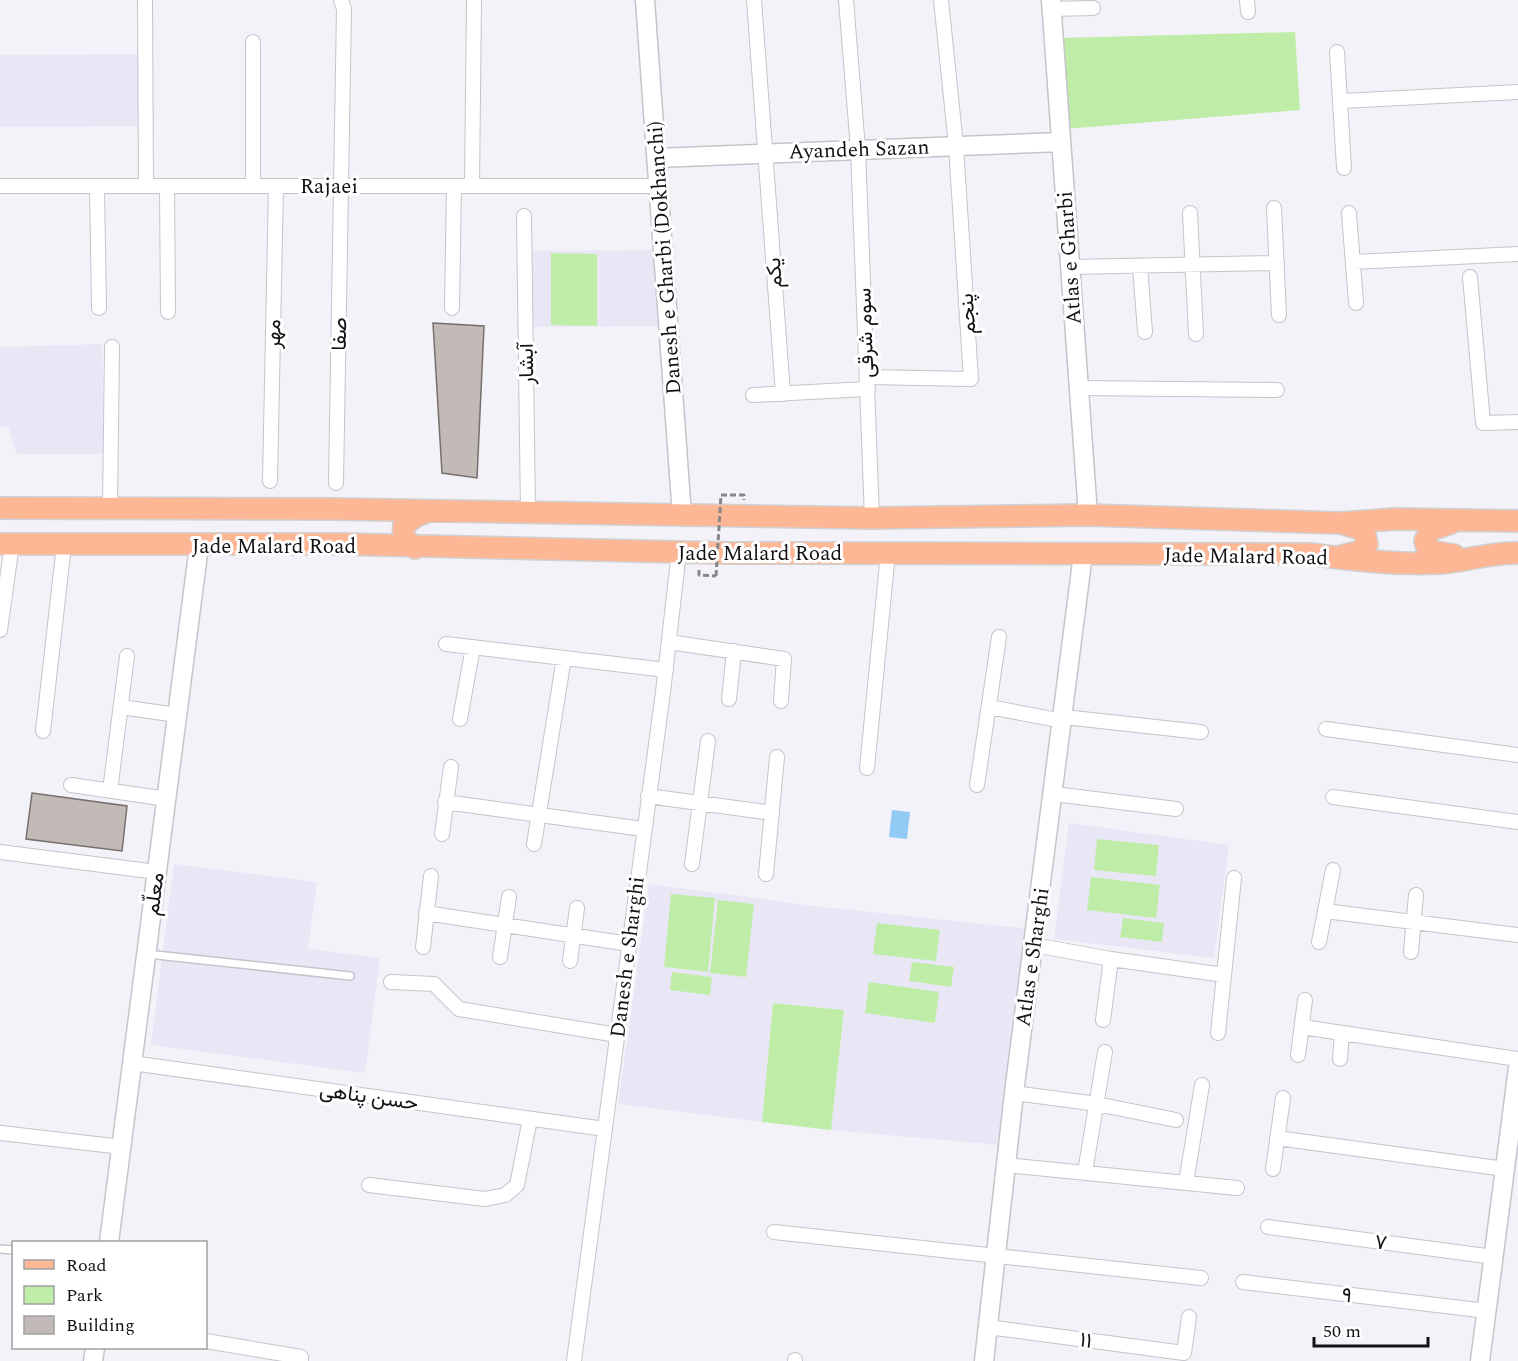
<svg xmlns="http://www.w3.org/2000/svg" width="1518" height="1361" font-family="Spectral,Vazirmatn,serif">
  <rect width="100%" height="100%" fill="#f3f2f9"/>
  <path fill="#e9e7f6" d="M145,54L146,126L0,127V55Z
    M657,250L663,326L525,327L524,251Z
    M102,344L104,454H17L8,427H0V347Z
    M1069,823L1229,845L1214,958L1054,939Z
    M174,864L317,882L308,949L380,958L365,1073L151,1045Z
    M649,884L814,906L1029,929L1000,1145L831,1130L844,1010L773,1003L762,1122L618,1104Z"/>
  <path fill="#bfeda8" d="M1295,32L1300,110L1065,129L1059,38Z
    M551,253L597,254V326L551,325Z
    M1097,839L1159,845L1156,876L1094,870Z
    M1091,877L1160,885L1156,918L1087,910Z
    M671,894L715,898L708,972L664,967Z
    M718,900L754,904L746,977L710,973Z
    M1123,918L1164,923L1162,942L1120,937Z
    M877,923L940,930L936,961L873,954Z
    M912,962L954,967L951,987L909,981Z
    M672,972L712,977L710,995L670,990Z
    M869,982L939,992L935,1023L865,1013Z
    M773,1003L844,1010L831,1130L762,1122Z"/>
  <path fill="#90caf5" d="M892,810L910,812L907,839L889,837Z"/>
  <path fill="#c2bab7" stroke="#766f6c" stroke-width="1.5" d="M433,323L484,326L477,478L442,473Z
    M32,793L127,806L122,851L26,839Z"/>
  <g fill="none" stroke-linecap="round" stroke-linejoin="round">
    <g stroke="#c5c4cb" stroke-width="10">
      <path id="lane" d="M147,954L350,976
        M0,1249L14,1250"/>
    </g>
    <g stroke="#c5c4cb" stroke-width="16">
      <path id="street" d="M145,0L146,186
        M754,0L783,394
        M846,0L858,149L872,518
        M1247,0L1248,12
        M1051,9L1093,8
        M1337,52L1344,168
        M1342,101L1518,92
        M0,186H658
        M97,186L99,308
        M167,186L168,312
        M253,186V42
        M472,186L474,0
        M1274,208L1279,315
        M1190,213L1196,334
        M1349,213L1356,303
        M524,216L528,513
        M1353,262L1518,254
        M1070,267L1277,263
        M1140,267L1145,332
        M1470,277L1483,423L1518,422
        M452,308L454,186
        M867,377L971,379L956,146L941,0
        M1079,388L1277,390
        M753,395L868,389
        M270,481L276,186
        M336,483L344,9L341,0
        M110,508L112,347
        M0,630L12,544
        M669,642L784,659L781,701
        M446,644L666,670
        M729,699L734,651
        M121,707L177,715
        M989,707L1063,721
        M1064,717L1201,732
        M460,719L473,647
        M1326,729L1518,755
        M43,731L64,545
        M867,768L888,553
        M71,785L167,799
        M977,785L999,637
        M110,791L127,656
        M1054,794L1176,809
        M648,796L772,813
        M1333,797L1518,822
        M445,802L643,829
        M442,834L451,767
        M534,844L564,658
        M0,852L157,872
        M692,864L708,741
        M766,874L777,757
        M1325,911L1518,935
        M426,913L629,944
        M1319,942L1333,870
        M1034,945L1111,959L1224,975
        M423,947L431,876
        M1411,952L1416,895
        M500,957L509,897
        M570,961L577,908
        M391,982L434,984L459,1009L617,1035
        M1103,1020L1111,959
        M1302,1027L1518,1059
        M1218,1033L1234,878
        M1298,1055L1305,1000
        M1340,1059L1342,1033
        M132,1063L605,1129
        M1014,1093L1097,1104L1176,1120
        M1,1133L122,1147
        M1277,1138L1505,1169
        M1006,1165L1237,1188
        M1273,1169L1283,1098
        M1085,1172L1105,1052
        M1186,1183L1202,1085
        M369,1185L485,1199L505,1195L517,1185L530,1119
        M1268,1227L1494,1257
        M774,1232L1201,1278
        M1243,1282L1487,1311
        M988,1327L1184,1353L1189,1317
        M206,1341L301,1357V1361
        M574,1361L663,692L679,552
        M795,1361V1360"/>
    </g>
    <g stroke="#c5c4cb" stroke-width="21">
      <path id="secondary" d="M645,0L682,516
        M1051,0L1088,515
        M657,158L1061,142
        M109,1242L199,546
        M93,1361L95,1348
        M984,1361L1014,1093L1083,554
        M1480,1361L1518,1068"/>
    </g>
    <g stroke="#d0d0d0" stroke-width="24">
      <path id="primary" d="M0,508L334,509L872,518L1088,515L1340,523L1396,519L1518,521
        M1341,523L1364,530L1367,544L1362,551L1342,556
        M1451,523L1430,530L1425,541L1428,551L1454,555
        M0,544H341L723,553L1310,554C1352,560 1397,565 1440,563C1467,561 1491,552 1518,553
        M415,548C406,541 402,537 404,525L416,516L429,511"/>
    </g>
    <path stroke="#87868b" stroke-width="3" stroke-dasharray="6 3" stroke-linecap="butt" d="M721,495H744V500
      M699,570V575L716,576"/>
    <use href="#lane" stroke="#fff" stroke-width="7"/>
    <use href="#street" stroke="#fff" stroke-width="14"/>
    <use href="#secondary" stroke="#fff" stroke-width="18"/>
    <use href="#primary" stroke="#feb795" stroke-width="21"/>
    <path stroke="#87868b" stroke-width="3" stroke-dasharray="6 3" stroke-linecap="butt" d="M716,576L721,495"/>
  </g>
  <g text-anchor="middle" stroke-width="6" stroke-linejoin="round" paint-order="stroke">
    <g font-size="21" fill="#121215" stroke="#fff">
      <text transform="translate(859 149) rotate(-2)" y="7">Ayandeh Sazan</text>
      <text x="329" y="193">Rajaei</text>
      <text transform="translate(664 258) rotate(-94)" y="7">Danesh e Gharbi (Dokhanchi)</text>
      <text transform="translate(1069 258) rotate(-94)" y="7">Atlas e Gharbi</text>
      <text transform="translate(774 273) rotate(-94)" y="7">یکم</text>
      <text transform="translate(967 314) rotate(-94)" y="7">پنجم</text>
      <text transform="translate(865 333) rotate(-92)" y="7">سوم شرقی</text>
      <text transform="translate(273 334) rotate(-89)" y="7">مهر</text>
      <text transform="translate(339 334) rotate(-89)" y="7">صفا</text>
      <text transform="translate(526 364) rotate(-91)" y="7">آبشار</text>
      <text x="274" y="553">Jade Malard Road</text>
      <text x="760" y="560">Jade Malard Road</text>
      <text transform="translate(1246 556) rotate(1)" y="7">Jade Malard Road</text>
      <text transform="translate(154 894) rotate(-83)" y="7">معلّم</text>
      <text transform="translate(627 957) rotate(-83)" y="7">Danesh e Sharghi</text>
      <text transform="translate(1032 957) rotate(-82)" y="7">Atlas e Sharghi</text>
      <text transform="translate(369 1096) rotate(8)" y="7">حسن پناهی</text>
      <text transform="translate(1381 1242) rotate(7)" y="7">۷</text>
      <text transform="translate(1347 1295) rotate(7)" y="7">۹</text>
      <text transform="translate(1086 1340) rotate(8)" y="7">۱۱</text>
    </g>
  </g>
  <rect x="12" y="1241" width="195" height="108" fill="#ffffff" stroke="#a0a0a1" stroke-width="1.5"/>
  <rect x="24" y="1260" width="30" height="9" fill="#feb795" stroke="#a0a0a1" stroke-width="1.5"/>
  <text x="66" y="1271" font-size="18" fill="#121215">Road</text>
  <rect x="24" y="1286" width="30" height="18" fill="#bfeda8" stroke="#a0a0a1" stroke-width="1.5"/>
  <text x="66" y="1301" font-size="18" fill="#121215">Park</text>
  <rect x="24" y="1316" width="30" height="18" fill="#c2bab7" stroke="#a0a0a1" stroke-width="1.5"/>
  <text x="66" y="1331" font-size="18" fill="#121215">Building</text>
  <path d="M1314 1337v9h114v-9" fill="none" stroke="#121215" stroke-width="3"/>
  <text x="1323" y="1337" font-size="18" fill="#121215" stroke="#ffffff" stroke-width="4.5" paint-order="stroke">50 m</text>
</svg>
